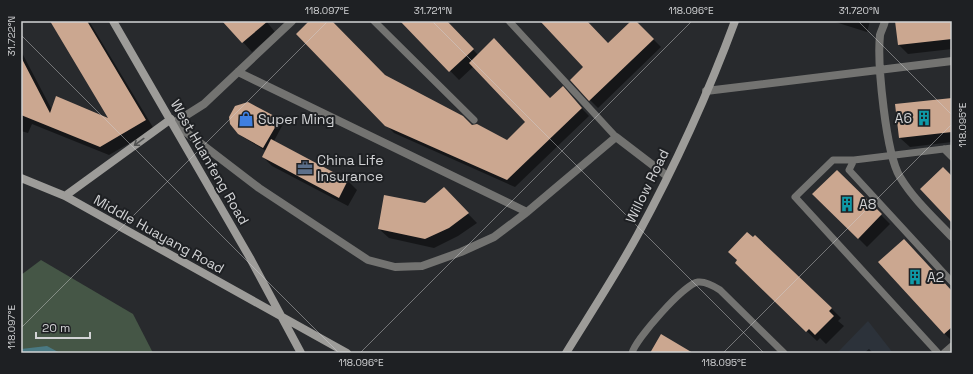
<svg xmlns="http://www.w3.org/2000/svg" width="973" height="374" font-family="'Space Grotesk',sans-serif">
  <rect width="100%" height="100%" fill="#282a2d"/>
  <path fill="#2c323a" d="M868,321L893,353H837Z"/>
  <path fill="#455646" d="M41,260L133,314L153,353H21V275Z"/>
  <path fill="#4a7983" d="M47,346L60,353H21V349Z"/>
  <path fill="#0007" d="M52,21H89L154,129L109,155L32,124L28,133L21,131V51L52,110L110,120Z
    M224,21H266L275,32L252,52Z
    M311,21H331L384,76L472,126L507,141L526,123L474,66L459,80L402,21H446L478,55L550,99L570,96L589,116L515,187L394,133L297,34Z
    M541,21H586L608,44L632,21H635L661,47L598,108L590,100L585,67Z
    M832,21H870L867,32Z
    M896,21H952V49L908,54L899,45Z
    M952,99V142L910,147L900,138L896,105Z
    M241,104L254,105L283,124L274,141L348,181L357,190L348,206L272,166L263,157L266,151L238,134L234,129L230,117L236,107Z
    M837,171L890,224L867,247L814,194Z
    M444,189L477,223L458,236L434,248L389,238L379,229L425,204Z
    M746,273L831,308L841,318L838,321L844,326L826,344L820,338L817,341Z
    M952,292V341L945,334Z
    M869,349L873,353H864Z"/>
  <path fill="#cba790" d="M50,21H87L146,120L100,147L21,115V57L50,113L56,96L108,118Z
    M222,21H268L242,43Z
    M309,21H332L385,75L463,116L472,125L477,124L507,140L525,122L469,63L494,38L550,98L563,86L582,108L507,180L385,126L296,34Z
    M400,21H447L474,49L449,72Z
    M540,21H587L608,43L631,21H636L654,39L589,101L570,80L583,67Z
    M895,21H952V39L898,45Z
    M952,98V132L899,138L895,104Z
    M248,102L280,119L263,148L238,134L230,124L229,117L235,106Z
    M271,139L348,180L339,198L262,157Z
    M943,167L952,176V223L920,189Z
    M837,170L882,214L858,239L812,194Z
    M444,187L469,213L449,228L425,239L378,229L384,195L425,203Z
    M747,232L753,237L755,235L832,308L829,311L834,316L815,335L809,329L806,332L735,263L737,260L728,252Z
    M904,239L952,291V327L944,334L878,262Z
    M661,334L693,353H650Z"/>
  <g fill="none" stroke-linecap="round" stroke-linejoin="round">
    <path stroke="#737371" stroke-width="7" d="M374,21L474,120
      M509,21L616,137
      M952,148L854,160L849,170L952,282
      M944,149L952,157
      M854,160H833L795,197L938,353
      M632,353C636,339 684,284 698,282C706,281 714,286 720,290L784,353
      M944,353L952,346"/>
    <path stroke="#737371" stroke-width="8" d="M292,21L204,104L174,123L259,188L368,260L395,267L422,266L461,252L494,237L527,212L616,137L667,176
      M885,21C884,26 881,31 880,35C877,64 886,154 900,177C914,200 934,218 952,237
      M238,72L527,212
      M706,91L952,61"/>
    <path stroke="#9d9c99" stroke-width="8" d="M113,21L250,258L301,353
      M21,178L65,196L347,353
      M65,196L171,119
      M566,353C590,314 615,276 637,236C674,168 708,94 735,21"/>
  </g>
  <defs><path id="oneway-shaft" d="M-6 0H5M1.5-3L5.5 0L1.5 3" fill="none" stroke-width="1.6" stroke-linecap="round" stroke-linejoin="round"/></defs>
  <use stroke="#515252" href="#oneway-shaft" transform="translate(139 142) rotate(144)"/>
  <path fill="none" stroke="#d2d3d5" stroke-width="1" stroke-opacity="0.45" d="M432,21L764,353M858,21L952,115M21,35L339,353M21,328L328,21M360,353L692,21M723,353L952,124"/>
  <defs>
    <g id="building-bare" transform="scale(1.2)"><path d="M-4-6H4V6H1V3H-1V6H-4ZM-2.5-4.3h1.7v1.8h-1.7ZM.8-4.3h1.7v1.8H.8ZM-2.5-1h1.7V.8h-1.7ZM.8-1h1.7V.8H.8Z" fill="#0f9aa8" stroke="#1e2023" stroke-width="2.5" paint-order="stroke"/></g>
    <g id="shop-bare" transform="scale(1.2)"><path d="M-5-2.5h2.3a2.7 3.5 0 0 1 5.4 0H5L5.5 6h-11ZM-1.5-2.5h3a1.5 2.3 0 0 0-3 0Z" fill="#3f7fe0" stroke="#1e2023" stroke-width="2.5" paint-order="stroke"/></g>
    <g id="office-bare" transform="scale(1.2)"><path d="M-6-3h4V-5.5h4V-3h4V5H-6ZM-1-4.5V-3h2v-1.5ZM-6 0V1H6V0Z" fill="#5c6f8a" stroke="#1e2023" stroke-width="2.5" paint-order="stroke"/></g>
  </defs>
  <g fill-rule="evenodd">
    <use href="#building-bare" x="924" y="118"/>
    <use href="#shop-bare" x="246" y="119"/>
    <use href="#office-bare" x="305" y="168"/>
    <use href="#building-bare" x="847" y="204"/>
    <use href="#building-bare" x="915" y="277"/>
  </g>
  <g text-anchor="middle" stroke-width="4" stroke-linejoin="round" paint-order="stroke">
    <g font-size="14" fill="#d2d3d5" stroke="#1e2023" text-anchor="start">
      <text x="912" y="123" text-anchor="end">A6</text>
      <text x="258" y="124">Super Ming</text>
      <text x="317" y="165">China Life<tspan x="317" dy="16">Insurance</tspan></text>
      <text x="859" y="209">A8</text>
      <text x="927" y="282">A2</text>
    </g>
    <g font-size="14" fill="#d2d3d5" stroke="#1e2023">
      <text transform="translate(210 162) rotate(60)" y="5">West Huanfeng Road</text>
      <text transform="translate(647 186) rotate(-64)" y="5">Willow Road</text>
      <text transform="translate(159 234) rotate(29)" y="5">Middle Huayang Road</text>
    </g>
  </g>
  <rect width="973" height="374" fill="none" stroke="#1e2023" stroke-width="44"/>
  <path d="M36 332v6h54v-6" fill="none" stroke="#d2d3d5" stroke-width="2"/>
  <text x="42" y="332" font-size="12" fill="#d2d3d5" stroke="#1e2023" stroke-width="3" paint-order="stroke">20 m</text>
  <rect x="22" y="22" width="929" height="330" fill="none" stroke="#d2d3d5" stroke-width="1.5"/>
  <g font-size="10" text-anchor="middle" fill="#d2d3d5">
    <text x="327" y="14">118.097°E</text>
    <text x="433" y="14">31.721°N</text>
    <text x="691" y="14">118.096°E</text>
    <text x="859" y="14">31.720°N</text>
    <text transform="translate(11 36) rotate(-90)" y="4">31.722°N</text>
    <text transform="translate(962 125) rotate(-90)" y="4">118.095°E</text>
    <text transform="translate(11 327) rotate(-90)" y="4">118.097°E</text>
    <text x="361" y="366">118.096°E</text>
    <text x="724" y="366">118.095°E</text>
  </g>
</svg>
